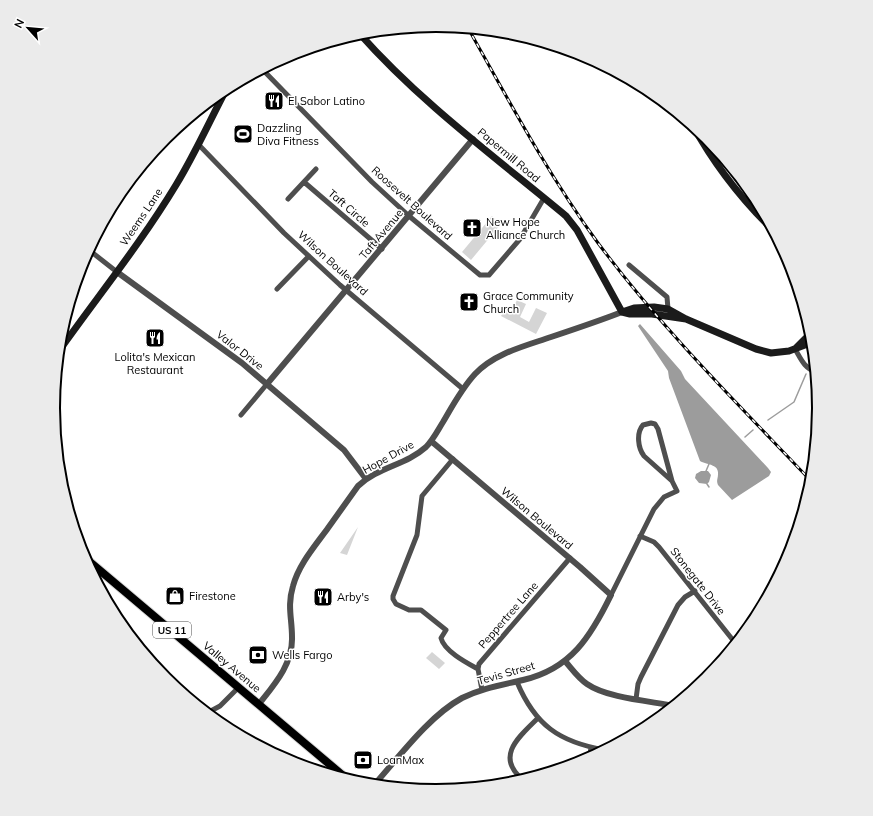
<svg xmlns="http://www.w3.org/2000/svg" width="873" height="816" font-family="Mulish,sans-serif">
  <rect width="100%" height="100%" fill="#fff"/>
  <path fill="#d5d5d5" d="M492,216L501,224L471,260L462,252Z
    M517,300L526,304L520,317L529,322L536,308L547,313L536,334L501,316L505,309L511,312Z
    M358,527L347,555L340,553Z
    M432,652L445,663L439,669L426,658Z"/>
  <path fill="#9c9c9c" d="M640,324L681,371L685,379L768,468L771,472L769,476L732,500L718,485C716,480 718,479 718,474C719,464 707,465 700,461L669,378L668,371L638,326Z
    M701,471H708L711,475L709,482L707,484L699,483L695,478L696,474Z"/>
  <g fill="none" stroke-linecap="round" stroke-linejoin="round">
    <path stroke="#9c9c9c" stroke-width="1.5" d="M812,360L814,355
      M768,420L794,402L806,374
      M745,437L753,430
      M706,471L709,464
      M707,484L709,487"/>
    <g stroke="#dbdbdb" stroke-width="10">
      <path id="primary" d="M84,557L347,779"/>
    </g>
    <path stroke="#4e4e4e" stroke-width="5" d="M262,69L372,182L409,216L480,275H489L520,239L544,198
      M198,144L284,233L340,285L463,389
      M304,182L382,249
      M288,199L316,169
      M89,250L117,272
      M629,265L667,297L668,309
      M277,289L309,256
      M795,349C801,359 804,368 816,372
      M241,415L267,384
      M651,423L655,424L658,429L672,481L644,456C638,448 636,433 643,425Z
      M453,459L422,496L417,535L393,596V599L396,604L409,610H421L446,630L441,638C444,651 467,663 478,669
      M640,536L654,542L659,547L736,644
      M611,595L654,509L664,497L677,491L672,481
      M517,682C535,725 559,742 605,750
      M482,690L478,669L479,664L570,558
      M636,699L638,684L641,677L678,605L685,597L695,591
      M207,713L220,706L239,687
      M589,759L591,748
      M523,780C494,756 520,736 538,718"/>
    <path stroke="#4e4e4e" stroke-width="6" d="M117,272L242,363L344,450L366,479
      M267,384L473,139
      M565,661C572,669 578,678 587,684C607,698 649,701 675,706
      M259,704C274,685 293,664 292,637C292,618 287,606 293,586C299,564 315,546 328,528C338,514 348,500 358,486C378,467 406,465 426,447C433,440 438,430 443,422C453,405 462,388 475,374C495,353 525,346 551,337C575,329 599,321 622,312
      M374,785C399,757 429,716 462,698C482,688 502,685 523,680C571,669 591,636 611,595L580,567L431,441"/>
    <path stroke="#1b1b1b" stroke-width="7" d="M359,33C420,102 495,157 566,216L577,230L622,312L630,314H652L686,319
      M692,124C714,164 741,199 774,231
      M622,312L634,308L654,307L668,309L686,319L756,349L771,353L789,351L805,345L813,340
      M796,348L812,332
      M59,351C98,296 141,243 176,185C195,154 210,120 227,88"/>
    <use href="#primary" stroke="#000" stroke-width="8"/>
    <g stroke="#000" stroke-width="3">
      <path id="rail" d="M468,28C509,101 549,176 598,243C662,329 739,405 812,482"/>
    </g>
    <use href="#rail" stroke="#fff" stroke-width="1.5" stroke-dasharray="4.5" stroke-linecap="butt"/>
  </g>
  <defs>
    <g id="restaurant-square" transform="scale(1)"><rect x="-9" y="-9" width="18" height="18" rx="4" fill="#000" stroke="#fff"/><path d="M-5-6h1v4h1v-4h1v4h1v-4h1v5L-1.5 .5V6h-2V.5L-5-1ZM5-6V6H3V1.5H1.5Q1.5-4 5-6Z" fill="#fff"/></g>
    <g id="stadium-square" transform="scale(1)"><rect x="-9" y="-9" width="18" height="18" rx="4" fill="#000" stroke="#fff"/><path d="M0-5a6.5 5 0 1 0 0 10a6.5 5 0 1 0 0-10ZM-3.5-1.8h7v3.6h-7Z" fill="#fff"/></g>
    <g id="church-square" transform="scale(1)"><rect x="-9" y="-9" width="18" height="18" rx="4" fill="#000" stroke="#fff"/><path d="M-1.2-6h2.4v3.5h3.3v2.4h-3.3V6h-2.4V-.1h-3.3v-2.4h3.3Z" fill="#fff"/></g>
    <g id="shop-square" transform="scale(1)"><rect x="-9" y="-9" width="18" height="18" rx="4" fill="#000" stroke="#fff"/><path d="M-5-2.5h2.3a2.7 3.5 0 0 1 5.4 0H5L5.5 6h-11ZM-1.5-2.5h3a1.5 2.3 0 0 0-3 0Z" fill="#fff"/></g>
    <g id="bank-square" transform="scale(1)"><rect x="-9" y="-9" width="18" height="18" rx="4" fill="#000" stroke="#fff"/><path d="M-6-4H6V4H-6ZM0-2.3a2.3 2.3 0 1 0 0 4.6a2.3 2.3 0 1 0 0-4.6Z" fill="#fff"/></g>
  </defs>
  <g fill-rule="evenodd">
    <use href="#restaurant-square" x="274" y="101"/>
    <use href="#stadium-square" x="243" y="134"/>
    <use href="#church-square" x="472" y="228"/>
    <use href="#church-square" x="469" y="302"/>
    <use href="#restaurant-square" x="155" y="338"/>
    <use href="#shop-square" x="175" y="596"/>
    <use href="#restaurant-square" x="323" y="597"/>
    <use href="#bank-square" x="258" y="655"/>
    <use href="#bank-square" x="363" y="760"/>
  </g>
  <g text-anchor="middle" stroke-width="3" stroke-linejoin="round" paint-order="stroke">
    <rect fill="#fff" stroke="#4c4c4c" stroke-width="1" x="153" y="622" width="38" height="16" rx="3"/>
    <g font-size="10" font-weight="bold" fill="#000">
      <text x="172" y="634">US 11</text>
    </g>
    <g font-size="11" fill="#000" stroke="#fff" text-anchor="start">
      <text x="288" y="105">El Sabor Latino</text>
      <text x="257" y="132">Dazzling<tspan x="257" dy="13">Diva Fitness</tspan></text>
      <text x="486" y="226">New Hope<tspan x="486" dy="13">Alliance Church</tspan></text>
      <text x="483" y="300">Grace Community<tspan x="483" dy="13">Church</tspan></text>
      <text x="155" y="361" text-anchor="middle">Lolita's Mexican<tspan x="155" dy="13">Restaurant</tspan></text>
      <text x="189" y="600">Firestone</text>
      <text x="337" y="601">Arby's</text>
      <text x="272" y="659">Wells Fargo</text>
      <text x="377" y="764">LoanMax</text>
    </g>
    <g font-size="11" fill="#000" stroke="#fff">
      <text transform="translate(509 155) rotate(40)" y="4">Papermill Road</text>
      <text transform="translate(412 203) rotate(42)" y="4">Roosevelt Boulevard</text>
      <text transform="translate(349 208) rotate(41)" y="4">Taft Circle</text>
      <text transform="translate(141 217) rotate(-56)" y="4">Weems Lane</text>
      <text transform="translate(381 234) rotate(-50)" y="4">Taft Avenue</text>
      <text transform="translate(333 263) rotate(42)" y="4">Wilson Boulevard</text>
      <text transform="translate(240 350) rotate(38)" y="4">Valor Drive</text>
      <text transform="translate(388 457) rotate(-29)" y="4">Hope Drive</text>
      <text transform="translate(537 518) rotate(40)" y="4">Wilson Boulevard</text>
      <text transform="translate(698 581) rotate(52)" y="4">Stonegate Drive</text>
      <text transform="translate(508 615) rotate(-49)" y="4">Peppertree Lane</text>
      <text transform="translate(232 667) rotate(40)" y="4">Valley Avenue</text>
      <text transform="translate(506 673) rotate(-16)" y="4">Tevis Street</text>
    </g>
  </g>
  <path d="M0 0H873V816H0ZM60 408a376 376 0 1 1 752 0a376 376 0 1 1-752 0Z" fill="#ebebeb" fill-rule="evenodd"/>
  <path fill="none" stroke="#000" stroke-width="2" d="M60 408a376 376 0 1 1 752 0a376 376 0 1 1-752 0Z"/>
  <g transform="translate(28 28) rotate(297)" stroke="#ffffff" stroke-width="3" paint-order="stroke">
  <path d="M0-3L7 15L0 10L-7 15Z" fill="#000000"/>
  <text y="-6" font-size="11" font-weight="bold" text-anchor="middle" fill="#000000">N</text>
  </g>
</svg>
